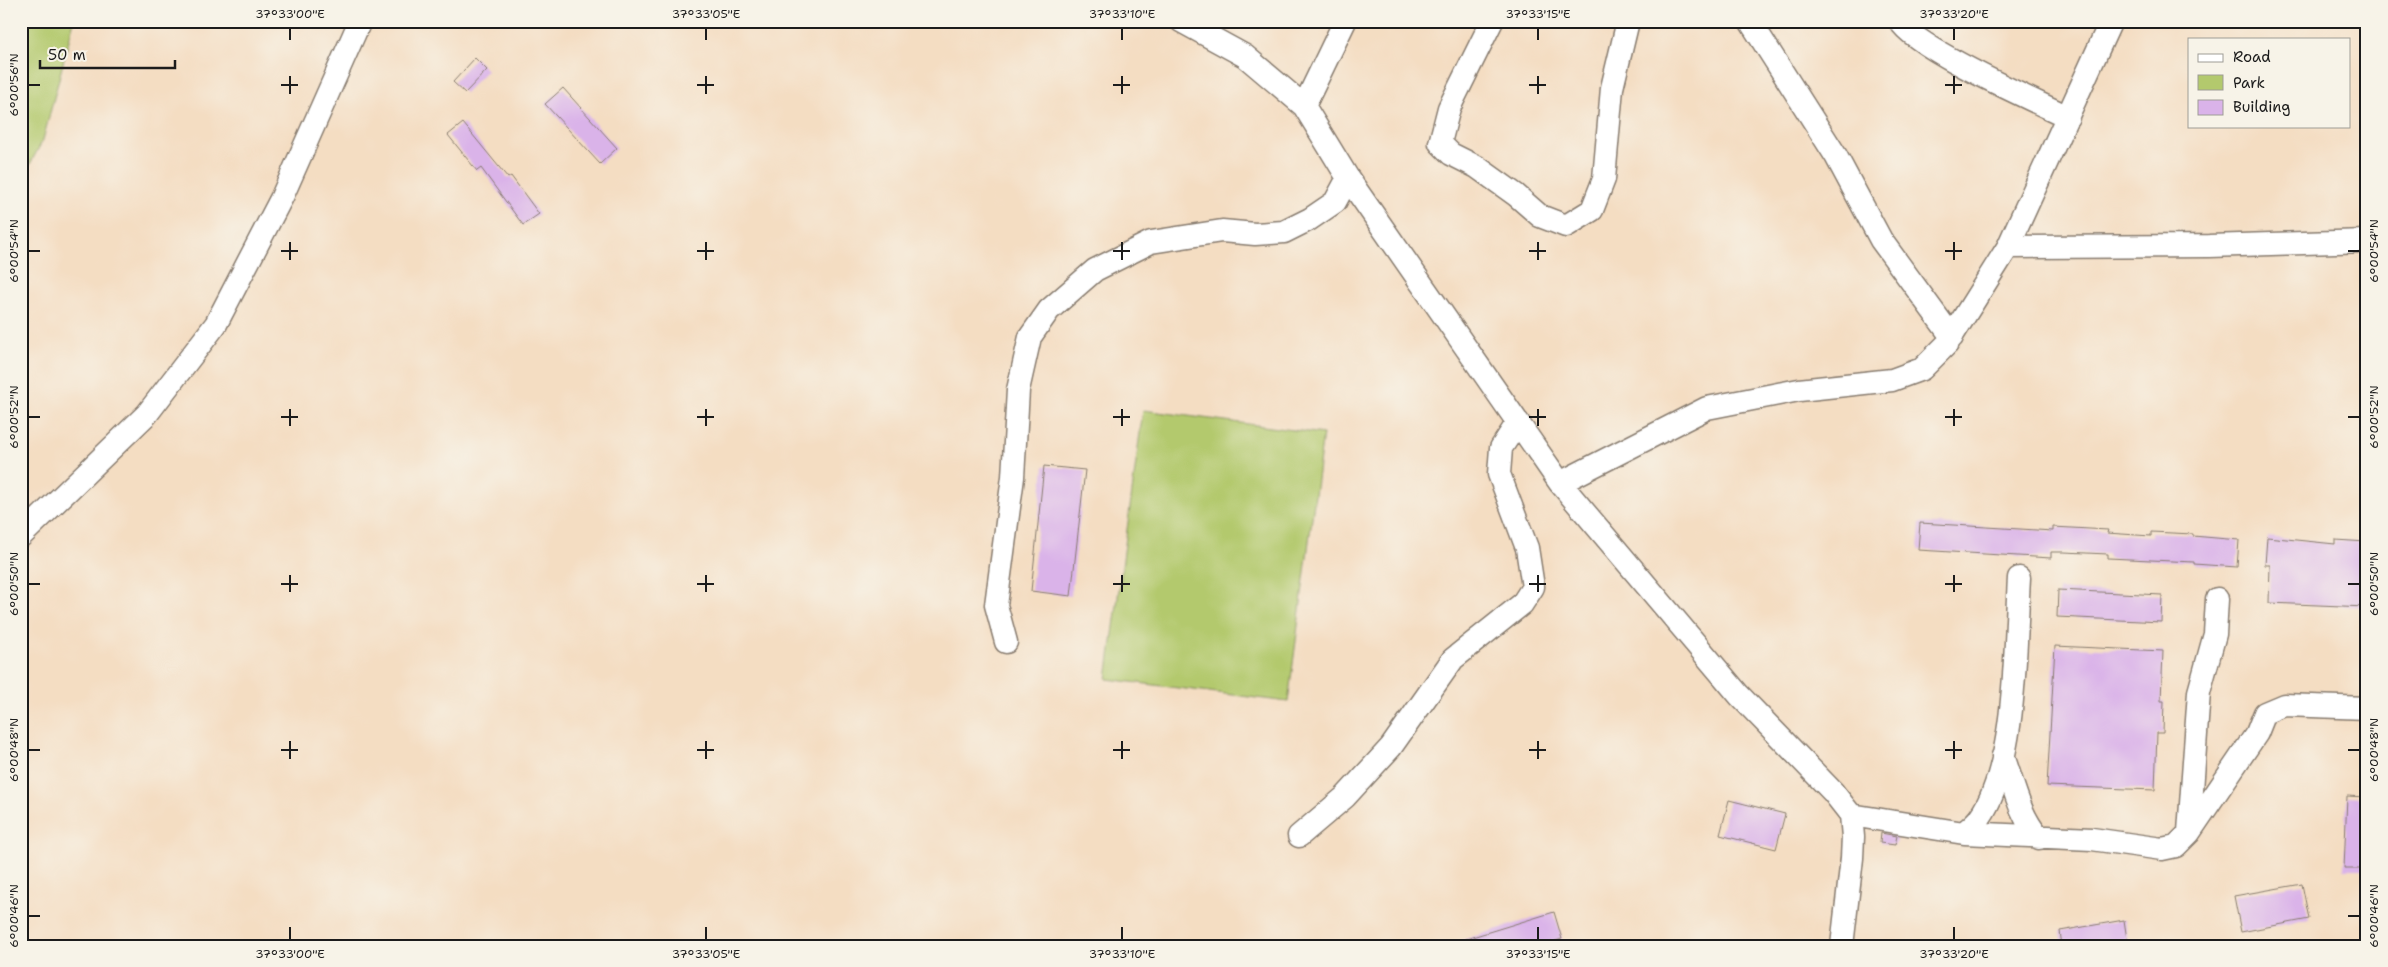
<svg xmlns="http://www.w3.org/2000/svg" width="2388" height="967" font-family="'Shantell Sans',sans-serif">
  <rect width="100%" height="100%" fill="#f7f3e8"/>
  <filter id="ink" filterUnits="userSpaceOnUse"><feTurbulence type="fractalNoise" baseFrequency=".02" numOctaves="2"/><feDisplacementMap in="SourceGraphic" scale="10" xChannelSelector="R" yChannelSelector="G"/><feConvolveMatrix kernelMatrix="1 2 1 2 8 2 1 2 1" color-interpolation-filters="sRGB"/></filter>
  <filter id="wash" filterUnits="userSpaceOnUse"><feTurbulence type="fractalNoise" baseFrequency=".0096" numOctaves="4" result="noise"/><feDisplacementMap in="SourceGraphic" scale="20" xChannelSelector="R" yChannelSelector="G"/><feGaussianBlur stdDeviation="1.12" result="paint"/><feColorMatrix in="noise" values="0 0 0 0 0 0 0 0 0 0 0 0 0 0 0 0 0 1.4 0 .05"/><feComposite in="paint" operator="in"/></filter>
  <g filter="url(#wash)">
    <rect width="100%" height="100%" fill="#f4ddc2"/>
    <path fill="#b3c96d" stroke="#687244" d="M21,21H74L43,140L21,181Z
      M1143,410L1323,434L1288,702L1107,679Z"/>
    <g id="blocks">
      <path fill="#dab3e9" d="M475,58L487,70L465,93L453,82Z
        M563,88L617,148L600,164L545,104Z
        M463,123L508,178L511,176L539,214L523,225L481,168L477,171L448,135Z
        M1044,466L1085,470L1071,596L1031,591Z
        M1920,523L2053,531V527L2108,530L2107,533L2151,536V532L2193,534V536L2239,540L2237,567L2194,564V562L2108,558V554L2064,552H2051V558L1918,550Z
        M2267,537L2335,544V540L2367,542L2364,582L2367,583V607L2269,603L2270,565H2265Z
        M2058,590L2162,595L2161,622L2057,617Z
        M2055,646L2163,651L2161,701H2164L2163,733H2157L2155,790L2047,786Z
        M2347,796L2367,797V869H2344Z
        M1729,800L1785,814L1776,849L1720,835Z
        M1881,833L1897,836L1895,845L1880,843Z
        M2302,884L2309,919L2241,932L2234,896Z
        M1554,912L1562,939L1539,946H1457L1456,942Z
        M2124,920L2128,946H2062L2060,931Z"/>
    </g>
  </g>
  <g filter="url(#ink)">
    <use href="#blocks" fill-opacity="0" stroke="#887c6f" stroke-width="1"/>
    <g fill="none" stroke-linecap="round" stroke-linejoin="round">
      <g stroke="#887c6f" stroke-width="25">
        <path id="minor" d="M1181,21L1245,56L1304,106L1348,178L1560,483L1739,695L1833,792L1851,815L1853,837L1852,858L1842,946
          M1492,21L1449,108L1440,143L1451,154L1477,167L1516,195L1540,216L1566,226L1592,210L1604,179L1612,88L1628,21
          M1750,21L1836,156L1881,240L1952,337
          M1900,21C1914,48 2035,101 2068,117
          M1304,106L1345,21
          M2008,247L2209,246L2367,241
          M1560,483L1707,408L1799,390L1892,380L1922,369L1947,344L2008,247L2111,21
          M21,536L147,414L216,324L282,197L360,21
          M1006,642L996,605L1013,477L1018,390L1030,337L1049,310L1095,270L1151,242L1222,231L1255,234L1284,232L1310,219L1335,202L1348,178
          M2003,756C2014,785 2018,813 2039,838
          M1851,815L1964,833L2092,839L2162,849L2176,846L2189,833L2257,733L2265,713L2284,705L2367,708
          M2189,832L2199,692L2215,634L2217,599
          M1964,833C1969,828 1976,823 1980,817C2017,765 2015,642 2019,578
          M1299,836L1345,797L1391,747L1453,659L1522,604L1533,587L1527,548L1499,474L1501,448L1518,422"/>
      </g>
      <use href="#minor" stroke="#fff" stroke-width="22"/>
    </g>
  </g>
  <path fill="none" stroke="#1c1c1c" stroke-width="2" d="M290,28V40M706,28V40M1122,28V40M1538,28V40M1954,28V40M290,76V94M706,76V94M1122,76V94M1538,76V94M1954,76V94M28,85H40M281,85H298M697,85H714M1113,85H1130M1529,85H1546M1945,85H1962M290,242V260M706,242V260M1122,242V260M1538,242V260M1954,242V260M28,251H40M281,251H298M697,251H714M1113,251H1130M1529,251H1546M1945,251H1962M2348,251H2360M290,409V426M706,409V426M1122,409V426M1538,409V426M1954,409V426M28,417H40M281,417H298M697,417H714M1113,417H1130M1529,417H1546M1945,417H1962M2348,417H2360M290,575V592M706,575V592M1122,575V592M1538,575V592M1954,575V592M28,584H40M281,584H298M697,584H714M1113,584H1130M1529,584H1546M1945,584H1962M2348,584H2360M290,741V759M706,741V759M1122,741V759M1538,741V759M1954,741V759M28,750H40M281,750H298M697,750H714M1113,750H1130M1529,750H1546M1945,750H1962M2348,750H2360M28,916H40M2348,916H2360M290,927V940M706,927V940M1122,927V940M1538,927V940M1954,927V940"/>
  <rect width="2388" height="967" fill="none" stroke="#f7f3e8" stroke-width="55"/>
  <rect x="2188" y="38" width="162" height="90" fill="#f7f3e8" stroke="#9f9d96"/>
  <rect x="2198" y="54" width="25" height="8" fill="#ffffff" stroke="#9f9d96"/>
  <text x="2233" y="62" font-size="15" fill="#1c1c1c">Road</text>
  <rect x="2198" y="75" width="25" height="15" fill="#b3c96d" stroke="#9f9d96"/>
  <text x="2233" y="88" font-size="15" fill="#1c1c1c">Park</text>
  <rect x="2198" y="100" width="25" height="15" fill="#dab3e9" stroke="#9f9d96"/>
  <text x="2233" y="112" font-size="15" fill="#1c1c1c">Building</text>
  <path d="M40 60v8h135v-8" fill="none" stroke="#1c1c1c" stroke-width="2.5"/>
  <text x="48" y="60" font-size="15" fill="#1c1c1c" stroke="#f7f3e8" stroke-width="4" paint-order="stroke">50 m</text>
  <rect x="28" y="28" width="2332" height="912" fill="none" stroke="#1c1c1c" stroke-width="2"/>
  <g font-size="12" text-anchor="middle" fill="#1c1c1c">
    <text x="290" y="18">37°33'00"E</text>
    <text x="706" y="18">37°33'05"E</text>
    <text x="1122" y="18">37°33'10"E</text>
    <text x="1538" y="18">37°33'15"E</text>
    <text x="1954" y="18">37°33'20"E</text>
    <text transform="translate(14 85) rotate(-90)" y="4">6°00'56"N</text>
    <text transform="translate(14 251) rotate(-90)" y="4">6°00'54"N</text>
    <text transform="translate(2374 251) rotate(-90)" y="4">6°00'54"N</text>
    <text transform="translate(14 417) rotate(-90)" y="4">6°00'52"N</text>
    <text transform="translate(2374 417) rotate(-90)" y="4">6°00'52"N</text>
    <text transform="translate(14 584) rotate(-90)" y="4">6°00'50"N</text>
    <text transform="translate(2374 584) rotate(-90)" y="4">6°00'50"N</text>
    <text transform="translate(14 750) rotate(-90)" y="4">6°00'48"N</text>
    <text transform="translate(2374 750) rotate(-90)" y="4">6°00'48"N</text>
    <text transform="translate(14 916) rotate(-90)" y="4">6°00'46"N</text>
    <text transform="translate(2374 916) rotate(-90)" y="4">6°00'46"N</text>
    <text x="290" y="958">37°33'00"E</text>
    <text x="706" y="958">37°33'05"E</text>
    <text x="1122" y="958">37°33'10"E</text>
    <text x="1538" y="958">37°33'15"E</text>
    <text x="1954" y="958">37°33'20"E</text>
  </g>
</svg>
